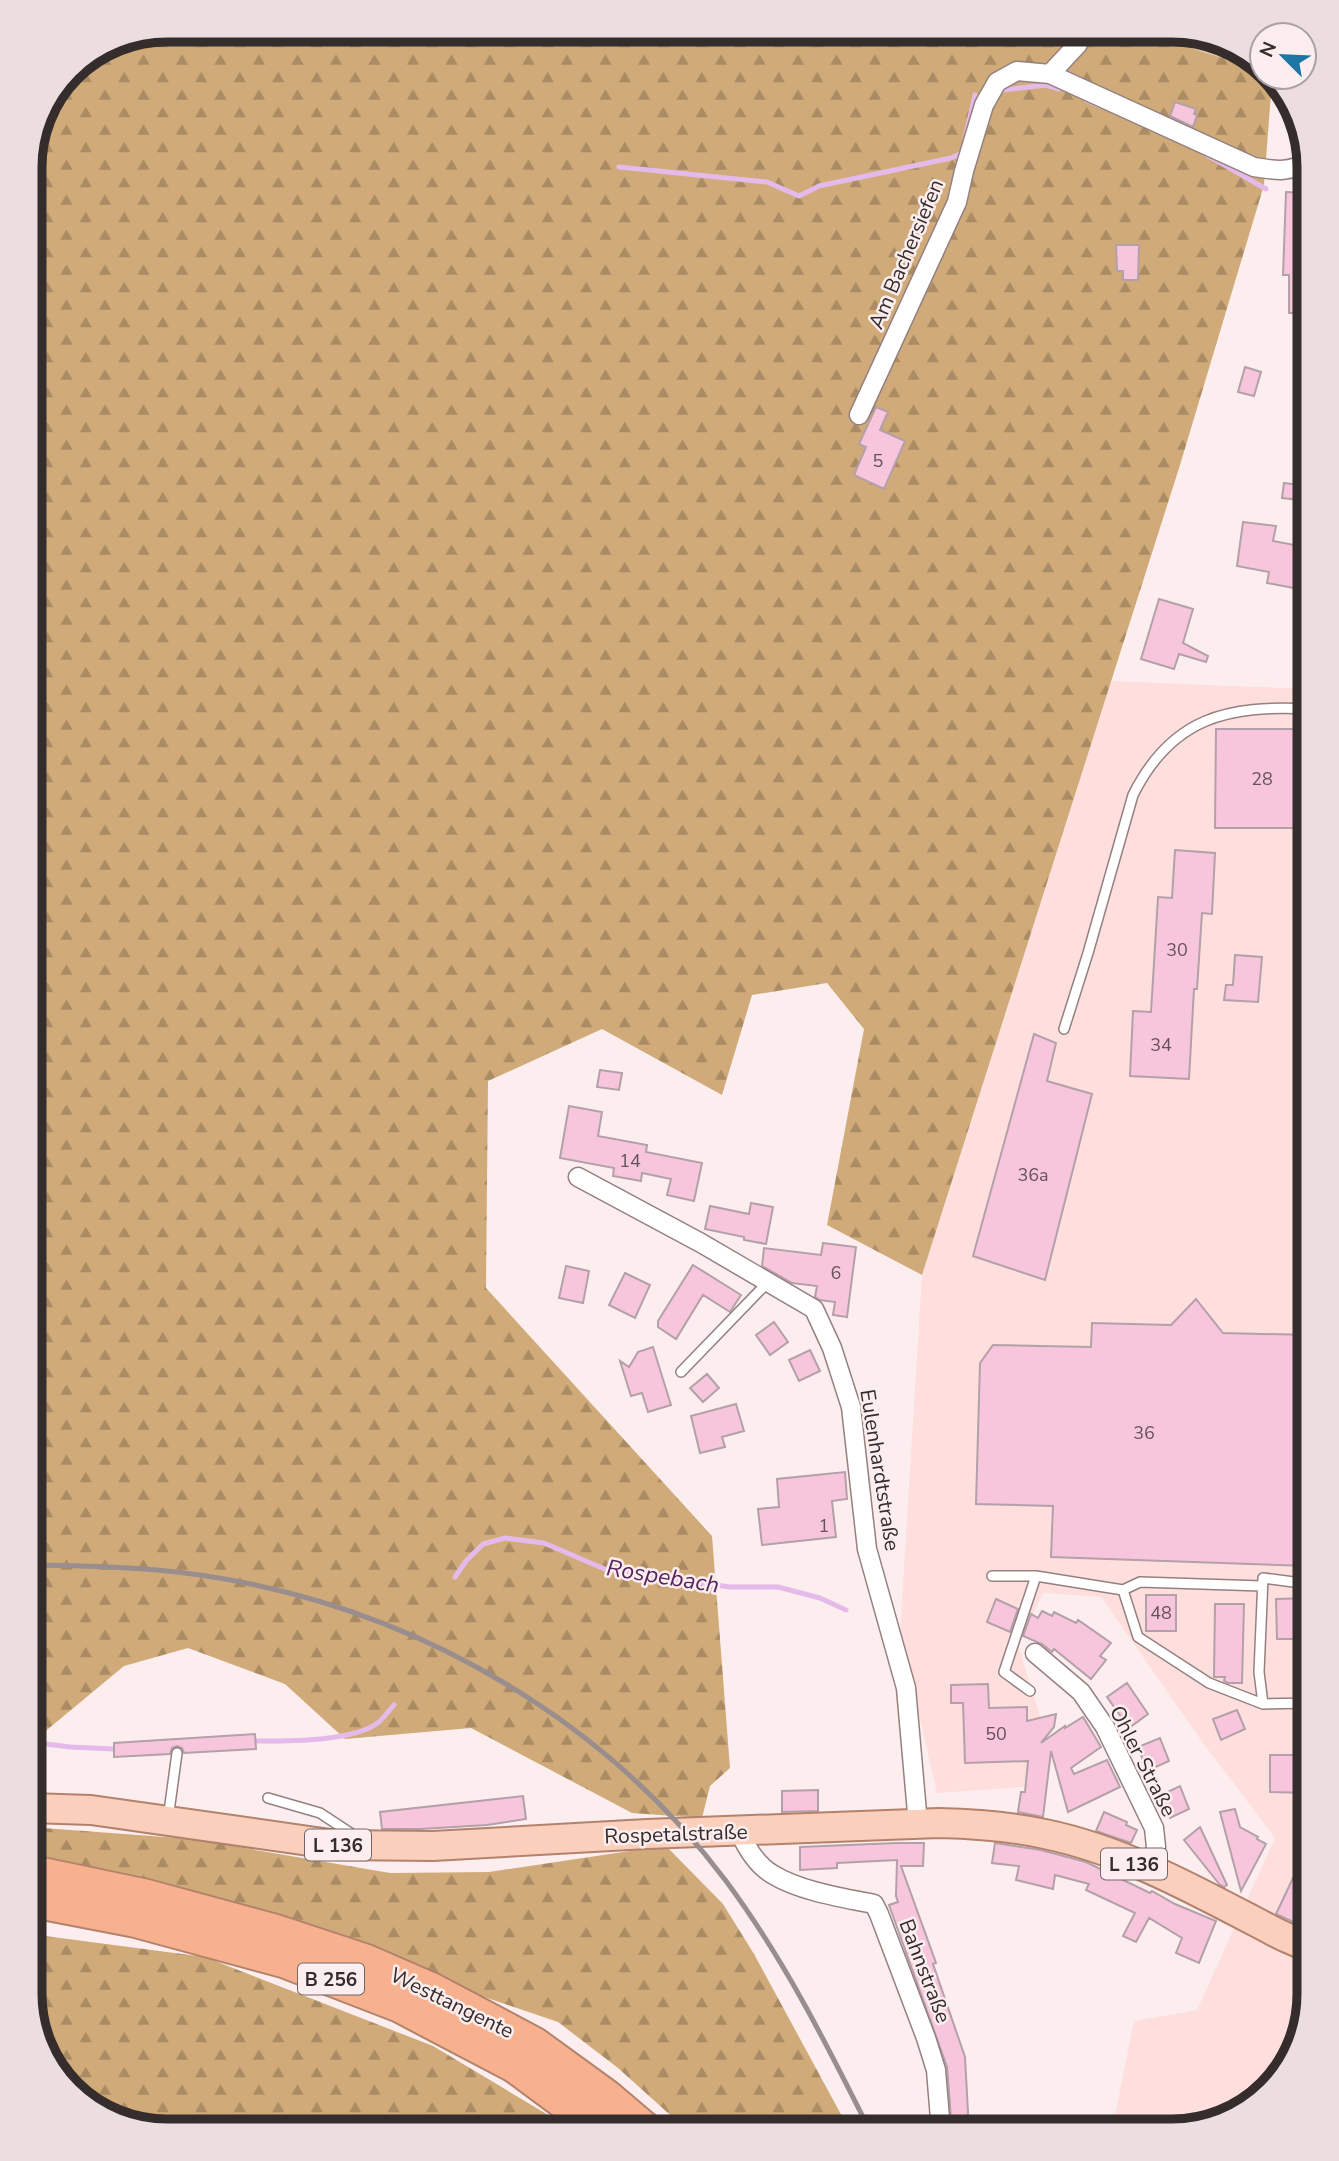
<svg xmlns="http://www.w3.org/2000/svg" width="1339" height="2161" font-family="'Nunito Sans',sans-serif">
  <defs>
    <pattern id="grass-tufts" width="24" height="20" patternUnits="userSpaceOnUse" patternTransform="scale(1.75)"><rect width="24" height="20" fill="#e5cba8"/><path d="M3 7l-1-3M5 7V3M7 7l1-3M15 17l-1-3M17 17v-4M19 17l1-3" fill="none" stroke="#c5ae91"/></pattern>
    <pattern id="forest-firs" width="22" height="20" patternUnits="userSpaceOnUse" patternTransform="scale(1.75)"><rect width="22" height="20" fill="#d0ab79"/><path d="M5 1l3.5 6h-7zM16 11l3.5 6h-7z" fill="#aa8b63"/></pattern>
  </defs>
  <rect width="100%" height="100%" fill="#fceeee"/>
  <path fill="#fedfde" d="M1111,681L1309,689V1994L1291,2063L1233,2117L1171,2131H1112L1134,2021L1197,2010L1275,1838L1203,1743L1101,1597L1043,1593L1018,1645L1046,1736L1024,1787L937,1793L900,1633L922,1275Z"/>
  <path fill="url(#grass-tufts)" d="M1165,30H1181L1220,43L1223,59L1164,40Z"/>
  <path fill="url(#forest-firs)" d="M168,30H1165V40L1222,58L1220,43L1248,53L1262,69V77H1269L1272,80L1264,185L1180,465L922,1275L827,1225L864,1029L827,983L752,995L722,1095L602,1029L488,1081L486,1288L712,1536L730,1768L710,1786L702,1818L632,1813L471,1728L345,1739L285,1684L188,1648L124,1666L30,1744V159L40,114L70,70L115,40Z
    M30,1827L192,1839L390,1873L489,1872L643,1849L668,1848L723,1904L754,1954L850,2131H688L618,2068L558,2022L434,1980L30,1860Z
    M30,1934L205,1957L433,2046L575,2131H159L91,2108L44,2055L30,1993Z"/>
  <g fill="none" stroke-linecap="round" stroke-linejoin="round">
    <path stroke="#e4baea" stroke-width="5" d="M1004,90L1046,85L1059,89
      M1086,100L1100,106
      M965,139L975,95
      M1207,155L1266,189
      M619,167L767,182L799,196L819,186L951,158L962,153L963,149
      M455,1577L466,1561L483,1544L505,1538L544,1543L607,1570L730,1587H778L820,1598L846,1610
      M255,1741C287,1741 354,1742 379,1722C384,1717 389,1711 394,1705
      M30,1742L70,1747L114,1749"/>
  </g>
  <path fill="#f8c6dc" stroke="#b3a0a8" stroke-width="2" d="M1175,102L1196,109L1194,114L1197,115L1193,127L1170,116Z
    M1286,192L1309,193V313H1289V275H1283Z
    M1116,245H1139L1138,280H1123V271H1117Z
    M1245,367L1261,372L1254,396L1238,392Z
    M876,407L888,412L880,430L905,441L884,489L854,475L866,447L859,444Z
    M1284,483L1309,486V501L1282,498Z
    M1243,522L1276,526L1273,541L1305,547L1304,554H1309V591L1267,583L1269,572L1237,566Z
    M1159,599L1193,609L1183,643L1208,656L1206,662L1179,654L1174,669L1141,659Z
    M1216,729H1309V828H1215Z
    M1175,850L1215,853L1212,914L1202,913L1197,989H1194L1189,1079L1130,1076L1133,1011L1151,1012L1158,897L1172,898Z
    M1235,955L1262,957L1258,1002L1224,1000L1226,985H1233Z
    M1034,1034L1056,1043L1047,1081L1092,1094L1045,1280L973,1256Z
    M600,1070L622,1073L619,1090L597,1087Z
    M569,1106L602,1112L598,1136L647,1145L646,1152L702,1163L694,1201L667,1195L671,1179L642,1173L641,1181L613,1176L614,1168L560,1158Z
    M751,1203L773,1207L766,1244L744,1240V1237L705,1229L710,1206L749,1214Z
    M823,1243L856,1247L847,1317L833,1315L835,1302L820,1300L815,1297L817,1286L792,1283L762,1266L764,1248L821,1255Z
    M693,1265L741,1295L730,1312L703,1295L676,1339L658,1327V1321Z
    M566,1266L589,1271L583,1303L559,1298Z
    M625,1273L650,1285L635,1318L609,1305Z
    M1196,1299L1223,1333L1309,1335V1566L1051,1557L1053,1506L976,1504L980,1363L993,1345L1091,1347L1092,1323L1171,1325Z
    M774,1322L788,1342L770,1355L756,1335Z
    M653,1347L671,1405L648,1412L642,1393L631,1396L620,1361L629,1367L638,1352Z
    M810,1350L820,1371L799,1381L789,1360Z
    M707,1374L719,1388L703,1402L690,1388Z
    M736,1404L744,1431L722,1437L725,1447L700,1453L691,1416Z
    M845,1472L847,1499L832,1501L836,1537L762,1545L758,1509L779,1507L777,1479Z
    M1146,1595H1176V1631H1146Z
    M1309,1598V1639H1277L1276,1599Z
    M996,1599L1018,1609L1010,1632L987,1622Z
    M1215,1604H1244L1242,1683H1228L1224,1681L1225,1677H1214Z
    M1042,1611L1052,1616L1054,1612L1076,1623L1078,1620L1111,1643L1100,1656L1106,1660L1091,1679L1054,1649L1052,1652L1042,1644L1023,1636L1031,1614L1038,1618Z
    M1127,1683L1148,1714L1129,1728L1107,1697Z
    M988,1684L989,1708L1027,1707V1721L1056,1714L1054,1727L1041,1743L1065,1726V1728L1083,1717L1101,1747L1071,1768L1074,1774L1107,1760L1120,1787L1068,1812L1051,1751L1043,1817L1018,1812L1021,1792H1025L1028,1761L965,1763L963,1703H951V1685Z
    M1237,1710L1245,1729L1221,1740L1213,1719Z
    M255,1734L256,1749L184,1753L182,1748L177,1746L172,1748L170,1754L114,1757V1743Z
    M1160,1738L1169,1761L1147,1771L1138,1747Z
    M1270,1755H1309V1793L1270,1792Z
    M1180,1786L1189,1809L1170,1818L1159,1796Z
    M818,1790V1811L782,1812V1791Z
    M523,1796L526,1819L487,1825L420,1829H382L380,1812Z
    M1235,1809L1240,1827L1258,1837L1257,1839L1266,1844L1241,1891L1220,1812Z
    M1104,1812L1127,1822L1126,1825L1137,1830L1131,1843L1096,1831Z
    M1200,1827L1227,1885L1224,1887L1220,1885L1184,1840Z
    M897,1843H924L923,1866H901L936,1963L933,1964L965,2057L969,2131H952L947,2067L889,1905L898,1902L896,1896L897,1860L837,1863V1868L800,1870V1847Z
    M995,1843L1041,1850L1086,1862L1150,1893L1152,1891L1175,1904L1216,1921L1199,1963L1176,1953L1182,1938L1149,1918L1136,1942L1123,1936L1135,1913L1086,1890L1089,1884L1055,1875L1053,1889L1016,1880L1019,1866L992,1863Z
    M1309,1844V1883L1301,1900L1309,1904V1915L1304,1927L1276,1914Z"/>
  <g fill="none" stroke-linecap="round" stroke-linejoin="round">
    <g stroke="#958080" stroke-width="12">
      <path id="lane" d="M1064,1029L1088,953L1133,795C1172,717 1228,705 1309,709
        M681,1372L768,1282
        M992,1576H1036L1123,1590L1138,1637L1209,1683L1263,1704
        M1123,1590L1140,1582L1262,1586
        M1030,1691L1004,1672L1036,1576
        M1309,1703L1263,1704L1259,1672L1263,1578L1309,1584
        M268,1798L320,1813L355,1836
        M168,1819L177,1753"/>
    </g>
    <g stroke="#958080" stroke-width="21">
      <path id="street" d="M1050,74L1078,44L1080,30
        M859,415L957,202L964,171L984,105L997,82L1017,71L1050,74L1254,167C1273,170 1292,174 1307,160
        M578,1177L701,1243L814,1309L832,1348L851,1407L867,1549L906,1688L918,1824
        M1035,1653L1081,1692L1105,1727L1154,1828L1156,1847L1150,1870
        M739,1831C746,1847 757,1865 772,1874C799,1891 843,1898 874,1904L879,1914L926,2038L936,2070L941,2131"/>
    </g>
    <g stroke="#b3826c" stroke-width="32">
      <path id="primary" d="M30,1808L91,1810L337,1845L433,1846L647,1834L939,1823C975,1824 1010,1826 1045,1834C1127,1851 1202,1894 1275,1932C1286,1938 1298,1942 1309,1948"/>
    </g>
    <g stroke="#b3826c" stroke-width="37">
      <path id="highway" d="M30,1872L145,1896L274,1931L365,1961L434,1991L534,2044L607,2097L647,2131
        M30,1900L134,1920L285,1961L399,2005L515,2066L603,2131"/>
    </g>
    <use href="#lane" stroke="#fff" stroke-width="9"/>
    <use href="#street" stroke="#fff" stroke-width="18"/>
    <use href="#primary" stroke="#fad0bc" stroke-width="28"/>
    <use href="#highway" stroke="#f7b18f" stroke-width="33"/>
    <path stroke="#998d8d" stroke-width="5" d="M30,1565C95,1566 161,1567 225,1579C422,1614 605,1720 726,1881C784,1959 827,2045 870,2131"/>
  </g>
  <g text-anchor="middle" stroke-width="5" stroke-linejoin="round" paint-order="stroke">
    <g font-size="18" fill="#665258">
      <text x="878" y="467">5</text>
      <text x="1262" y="785">28</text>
      <text x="1177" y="956">30</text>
      <text x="1161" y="1051">34</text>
      <text x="630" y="1167">14</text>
      <text x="1033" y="1181">36a</text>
      <text x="836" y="1279">6</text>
      <text x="1144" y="1439">36</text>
      <text x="824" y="1532">1</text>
      <text x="1161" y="1619">48</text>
      <text x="996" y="1740">50</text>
    </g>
    <g fill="#fceeee" stroke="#716666" stroke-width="2">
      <rect x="305" y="1829.5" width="66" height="31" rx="5"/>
      <rect x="1101" y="1848.5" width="66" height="31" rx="5"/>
      <rect x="298" y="1963.5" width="66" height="31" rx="5"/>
    </g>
    <g font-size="19" font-weight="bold" fill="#352c2c">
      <text x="338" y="1852">L 136</text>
      <text x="1134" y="1871">L 136</text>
      <text x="331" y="1986">B 256</text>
    </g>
    <g font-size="21" fill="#352c2c" stroke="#fceeee">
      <text transform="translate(906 254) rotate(-67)" y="7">Am Bachersiefen</text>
      <text transform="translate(880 1470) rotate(81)" y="7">Eulenhardtstraße</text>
      <text transform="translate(1143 1761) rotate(63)" y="7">Ohler Straße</text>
      <text transform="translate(676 1834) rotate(-2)" y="7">Rospetalstraße</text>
      <text transform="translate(925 1971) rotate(69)" y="7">Bahnstraße</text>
      <text transform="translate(452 2003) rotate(26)" y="7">Westtangente</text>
    </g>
    <g font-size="23" font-style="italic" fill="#56255f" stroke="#fceeee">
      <text transform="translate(663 1576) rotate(9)" y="8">Rospebach</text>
    </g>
  </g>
  <path d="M0 0H1339V2161H0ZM167 42H1172A125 125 0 0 1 1297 167V1994A125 125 0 0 1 1172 2119H167A125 125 0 0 1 42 1994V167A125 125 0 0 1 167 42Z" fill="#ecdede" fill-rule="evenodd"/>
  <path fill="none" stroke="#352c2c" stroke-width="9" d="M167 42H1172A125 125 0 0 1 1297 167V1994A125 125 0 0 1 1172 2119H167A125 125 0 0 1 42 1994V167A125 125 0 0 1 167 42Z"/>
  <g transform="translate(1283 56) rotate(294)"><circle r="33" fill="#fceeee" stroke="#aca0a0" stroke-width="2"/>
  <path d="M0-5L12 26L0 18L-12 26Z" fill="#1c77a5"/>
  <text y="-10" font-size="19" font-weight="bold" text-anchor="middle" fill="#352c2c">N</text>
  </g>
</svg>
